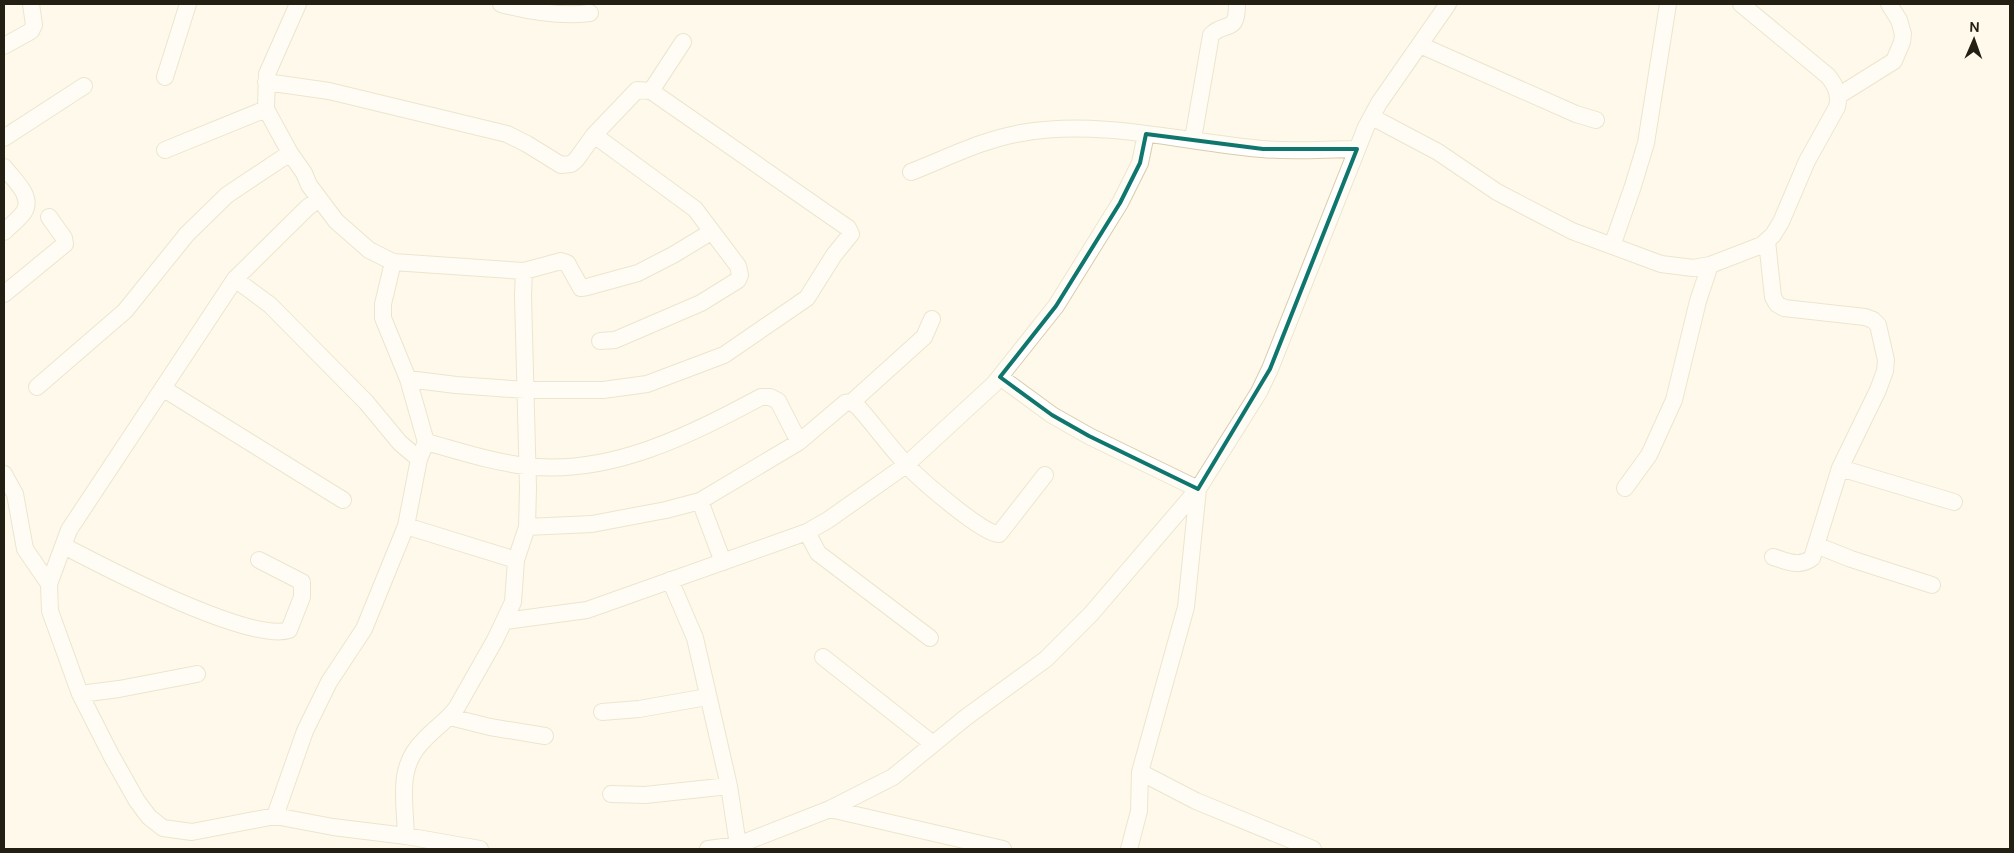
<svg xmlns="http://www.w3.org/2000/svg" width="2014" height="853" font-family="'DM Sans',sans-serif">
  <rect width="100%" height="100%" fill="#fef9eb"/>
  <g fill="none" stroke-linecap="round" stroke-linejoin="round">
    <g stroke="#d8ccaa" stroke-width="18">
      <path id="street" d="M298,4L267,74L266,109L290,153L304,173L309,185L336,221L369,250L393,262L524,271L523,295L528,488L527,527L516,560L513,602L495,640L457,707C448,720 435,728 424,740C396,767 405,800 406,836
        M501,4C528,11 561,17 590,13
        M1420,45L1576,114L1596,120
        M4,46L31,31L34,25L31,4
        M165,77L188,4
        M266,82L329,91L507,134L527,144L561,165L571,164L576,160L594,135L637,90L651,91L848,228L851,234L834,255L807,298L724,355L647,384L603,390H526L456,385L408,379
        M651,91L683,42
        M1838,96L1894,61L1902,42L1903,34L1899,20L1889,4
        M1372,117L1438,152L1497,192L1572,231L1661,264L1693,268L1710,265L1762,245L1773,235L1781,222L1807,161L1837,107C1840,95 1836,86 1828,76L1741,4
        M594,135L695,209L738,266L740,275L738,280L701,303L615,340L600,341
        M4,138L84,86
        M1193,139L1211,35C1226,20 1237,35 1237,4
        M165,150L266,109
        M4,167C13,179 34,196 24,212C19,219 10,226 4,232
        M911,172C947,158 984,139 1021,133C1102,119 1182,142 1262,149C1293,152 1326,149 1357,149
        M319,199L308,207L235,279L69,530L49,584L50,611L80,694L111,755L137,801L149,817L163,828L192,832L275,816L333,827L406,836L480,849
        M1767,241L1773,297L1777,304L1784,308L1865,317L1873,320L1878,325L1886,360L1885,371L1878,390L1840,468L1812,558C1799,568 1787,561 1773,557
        M1612,246L1633,186L1646,143L1668,4
        M524,271L561,261L567,263L581,288L587,287L638,273L673,255L711,232
        M235,279L270,305L366,402L400,443L419,459
        M4,294L65,244L64,238L49,217
        M1000,377L1052,415L1089,436L1198,489L1186,607L1140,772L1139,811L1129,849
        M37,387L125,311L187,234L227,195L290,153
        M164,389L343,500
        M852,402L924,337L932,319
        M426,442C459,451 492,462 526,466C610,476 690,435 761,397H770L778,401L799,442L845,403L852,402L859,408C875,426 889,446 906,464C917,477 986,537 999,534L1045,475
        M1840,468L1954,502
        M4,474L15,494L25,549L49,584
        M1625,488L1649,455L1674,400L1698,301L1710,265
        M700,501L723,562
        M406,526L516,560
        M527,527L592,524L666,510L700,501L799,442
        M807,532L818,553L930,638
        M1816,545L1851,559L1932,585
        M64,546C104,567 250,643 289,630L302,597V582L259,560
        M670,580L695,638L729,786L738,845L736,849
        M505,621L587,610L807,532L828,520L906,465L994,384L1056,306L1120,203L1140,163L1146,134
        M823,657L933,744
        M80,694L119,689L197,674
        M602,712L639,709L707,697
        M450,717L490,727L545,736
        M1140,772L1196,801L1313,849
        M611,794L645,795L729,786
        M830,809L1003,849
        M275,816L305,731L329,682L364,629L406,526L419,459L426,442L408,379L383,318V304L393,262
        M708,849L738,845L830,809L893,777L965,718L1046,659L1091,614L1198,489L1259,392L1270,369L1366,127L1379,103L1448,4"/>
    </g>
    <use href="#street" stroke="#fff" stroke-width="16"/>
  </g>
  <path d="M0 0H2014V853H0ZM1146,134L1263,149H1357L1270,369L1198,489L1089,436L1052,415L1000,377L1056,306L1120,203L1140,163Z" fill="#fef9eb" fill-opacity=".55" fill-rule="evenodd"/>
  <path fill="none" stroke="#0f766e" stroke-width="4" stroke-linejoin="round" d="M1146,134L1263,149H1357L1270,369L1198,489L1089,436L1052,415L1000,377L1056,306L1120,203L1140,163Z"/>
  <rect width="2014" height="853" fill="none" stroke="#231f12" stroke-width="10"/>
  <g transform="translate(1974 40) rotate(2)" stroke="#fef9eb" stroke-width="4" paint-order="stroke">
  <path d="M0-4L9 19L0 12L-9 19Z" fill="#231f12"/>
  <text y="-8" font-size="14" font-weight="bold" text-anchor="middle" fill="#231f12">N</text>
  </g>
</svg>
